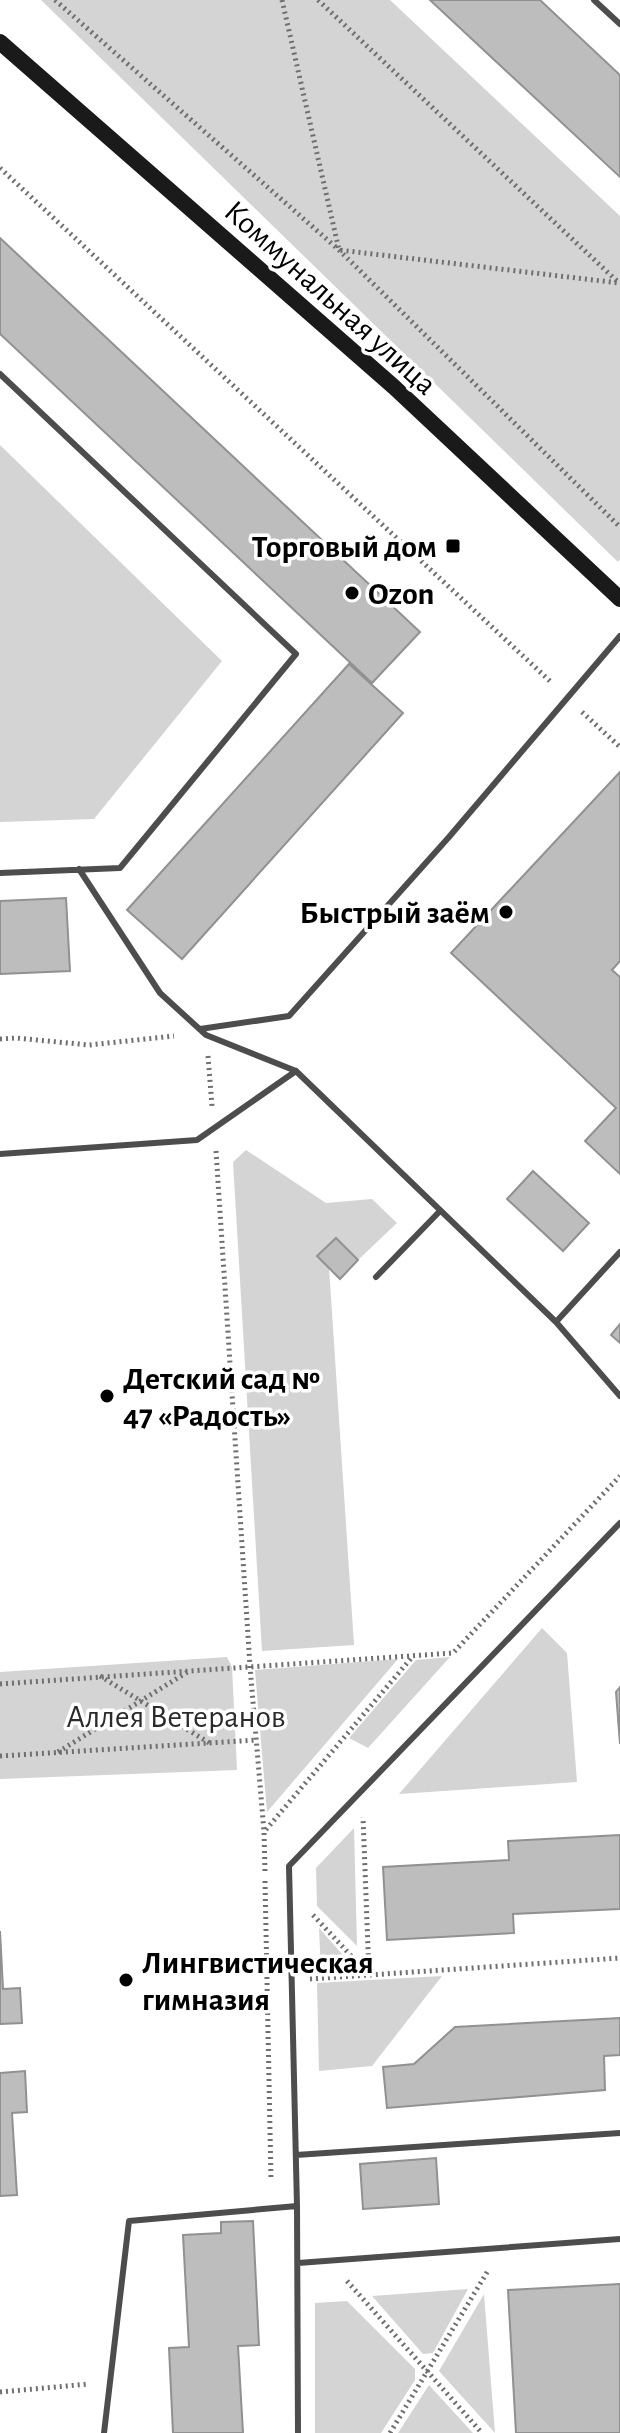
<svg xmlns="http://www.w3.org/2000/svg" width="620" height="2433" font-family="'Alegreya Sans',sans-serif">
  <rect width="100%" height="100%" fill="#fff"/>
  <path fill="#d4d4d4" d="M41,0H390L620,216V559L618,562Z
    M0,445L222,661L94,819L0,822Z
    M246,1150L326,1203L372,1199L397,1223L358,1260L336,1238L318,1256L329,1267L354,1645L262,1651L233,1162Z
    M542,1628L567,1653L577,1782L399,1794Z
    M227,1657L232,1667L237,1770L0,1779V1672Z
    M450,1657L368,1748L349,1738L416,1660Z
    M398,1659L267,1812L255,1670Z
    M354,1828L357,1946L317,1906L316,1868Z
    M319,1928L358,1972L321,1974Z
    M442,1976L372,2066L319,2071L317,1983Z
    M468,2289L433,2353L423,2354L372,2296Z
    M484,2294L495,2433L439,2371Z
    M347,2301L415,2369V2380L381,2433H315V2303Z
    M429,2385L473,2433H398Z"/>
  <path fill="#bdbdbd" stroke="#919191" stroke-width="2" d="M430,0H540L620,75V177Z
    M0,238L420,632L372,683L0,334Z
    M349,664L403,713L182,959L127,910Z
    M620,772V961L612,970L620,977V1174L585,1141L616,1108L451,953Z
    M66,898L70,971L0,974V901Z
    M533,1171L589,1223L563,1251L507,1199Z
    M336,1238L358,1260L340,1279L317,1256Z
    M620,1324V1343L611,1335Z
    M620,1687V1744L616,1692Z
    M620,1835V1909L513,1914L514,1933L387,1940L383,1867L509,1860L508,1841Z
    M0,1931L3,1989L20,1988L22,2023L0,2024Z
    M620,2018V2055L604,2056L605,2090L387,2108L383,2067L414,2064L455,2027Z
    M25,2071L27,2112L12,2113L17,2195L0,2196V2073Z
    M436,2158L439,2204L363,2209L360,2164Z
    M253,2221L259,2345L238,2346L243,2433H173L169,2348L189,2347L183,2235L221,2233V2222Z
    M620,2284V2433H516L508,2290Z"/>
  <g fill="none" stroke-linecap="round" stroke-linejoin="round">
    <path stroke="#6f6f6f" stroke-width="5" stroke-dasharray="2 4" stroke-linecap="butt" d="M55,0L339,250L620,527
      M282,0L339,250L619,283
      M318,0L618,282
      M0,168L552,683
      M582,712L620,747
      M0,1039L16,1038L89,1045L174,1036
      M208,1056L212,1106
      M216,1151L250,1666L264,1832
      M100,1676L211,1744
      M0,1684L453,1653L620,1476
      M58,1752L189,1671
      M0,1756L257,1740
      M265,1871L264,1832L413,1656
      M265,1881L271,2180
      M313,1915L369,1975L363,1817
      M310,1979L620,1958
      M347,2281L482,2433
      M0,2392L89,2384
      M390,2433L489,2269"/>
    <path stroke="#4d4d4d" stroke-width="6" d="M594,0L620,24
      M0,374L296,654L120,868L0,873
      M79,869L160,993L206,1035L296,1071L556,1322L620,1396
      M200,1029L289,1016L449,837L620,636
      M0,1154L197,1140L296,1071
      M376,1277L440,1211
      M556,1322L620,1252
      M296,2155L620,2133
      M298,2263L620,2239
      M104,2433L129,2221L297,2206
      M298,2433L297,2206L289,1866L620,1523"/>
    <path stroke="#1a1a1a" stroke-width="16" d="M0,42L394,387L620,599"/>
  </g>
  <g fill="#000" stroke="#fff" stroke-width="3">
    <rect x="445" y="538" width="16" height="16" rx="4"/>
    <circle cx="352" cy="593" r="8"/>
    <circle cx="506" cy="912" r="8"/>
    <circle cx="107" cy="1396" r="8"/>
    <circle cx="126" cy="1980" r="8"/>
  </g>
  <g text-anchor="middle" stroke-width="7" stroke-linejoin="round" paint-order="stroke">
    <g font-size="32" fill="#000" stroke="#fff">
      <text transform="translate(331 297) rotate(42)" y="11">Коммунальная улица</text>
    </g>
    <g font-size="32" font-weight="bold" fill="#000" stroke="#fff" text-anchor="start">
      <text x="437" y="557" text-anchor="end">Торговый дом</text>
      <text x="368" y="604">Ozon</text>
      <text x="490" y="923" text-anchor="end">Быстрый заём</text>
      <text x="123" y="1389">Детский сад №<tspan x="123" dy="37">47 «Радость»</tspan></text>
      <text x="142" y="1973">Лингвистическая<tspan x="142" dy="37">гимназия</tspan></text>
    </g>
    <g font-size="32" fill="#2b2b2b" stroke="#fff">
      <text x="176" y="1727">Аллея Ветеранов</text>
    </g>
  </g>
</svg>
